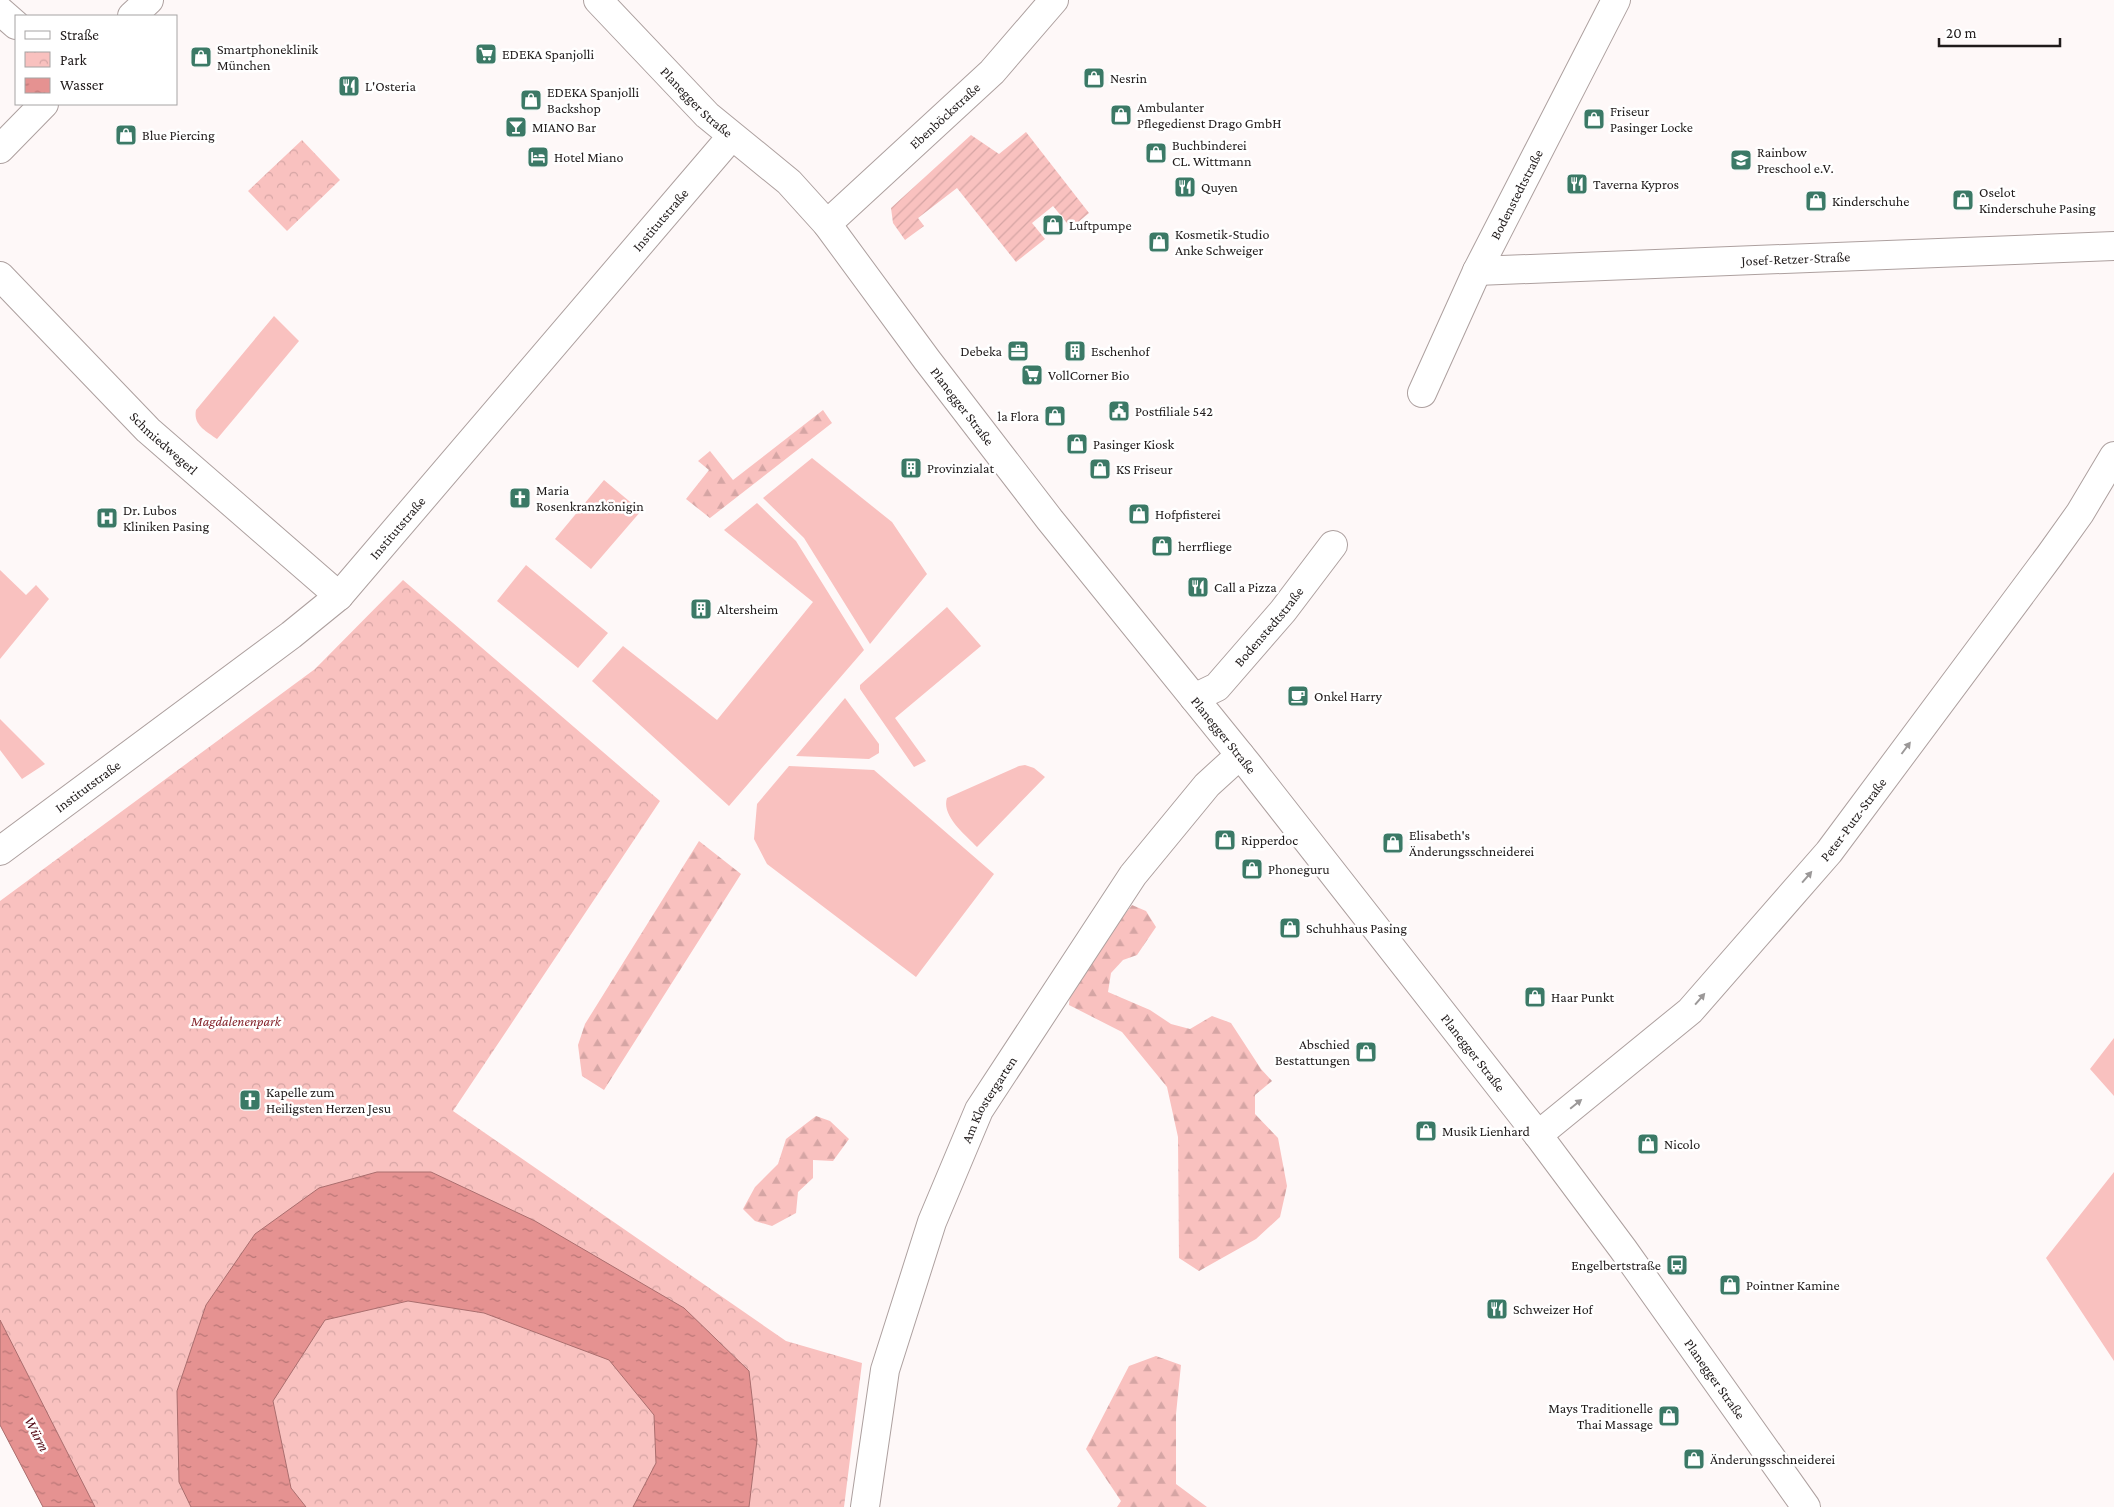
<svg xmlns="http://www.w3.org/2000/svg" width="2114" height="1507" font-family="'Crimson Pro',serif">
  <defs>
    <pattern id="forest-firs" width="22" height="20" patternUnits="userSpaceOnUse" patternTransform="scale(1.25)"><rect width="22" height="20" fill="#f9c1bf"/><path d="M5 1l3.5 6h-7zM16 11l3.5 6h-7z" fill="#d5a5a4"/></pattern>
    <pattern id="park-crowns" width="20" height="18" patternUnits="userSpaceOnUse" patternTransform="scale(1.25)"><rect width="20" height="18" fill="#f9c1bf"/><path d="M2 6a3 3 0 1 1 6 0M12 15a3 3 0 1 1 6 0" fill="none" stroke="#d5a5a4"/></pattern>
    <pattern id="garden-furrows" width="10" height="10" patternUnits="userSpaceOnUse" patternTransform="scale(1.25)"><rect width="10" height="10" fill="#f9c1bf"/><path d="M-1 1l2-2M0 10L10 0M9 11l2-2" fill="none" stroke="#d5a5a4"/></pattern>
    <pattern id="water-ripples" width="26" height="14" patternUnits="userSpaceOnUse" patternTransform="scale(1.25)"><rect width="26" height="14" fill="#e59291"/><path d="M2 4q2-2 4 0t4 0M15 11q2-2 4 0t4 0" fill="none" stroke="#b97676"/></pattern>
  </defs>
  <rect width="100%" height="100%" fill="#fef8f8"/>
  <path fill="#f9c1bf" d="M274,316L299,341L217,439C206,431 193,425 196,410Z
    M812,458L892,522L927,574L870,644L804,538L763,498Z
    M604,480L641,511L591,569L555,539Z
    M757,503L796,541L864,650L729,806L592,681L623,646L717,720L813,602L724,530Z
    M526,565L608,633L578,668L497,601Z
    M0,570L26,595L36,585L49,599L0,659Z
    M947,607L981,646L895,718L926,761L914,767L860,689V685Z
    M845,698L879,744V753L869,759L796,756Z
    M0,719L45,764L22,779L0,750Z
    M1025,765L1034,768L1045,777L977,847C966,835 941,816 947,798L1019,766Z
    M789,766L874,770L994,874L916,977L767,864L754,839L757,804Z
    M2114,1038V1096L2090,1069Z
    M2114,1172V1361L2046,1258Z"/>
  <path fill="url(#forest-firs)" d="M823,410L832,423L710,518L686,499L709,470L698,461L710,451L733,480Z
    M699,841L741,874L604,1090L582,1076L578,1045L585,1024Z
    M1132,905L1146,911L1156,927L1137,955L1123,960L1111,973L1108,992L1150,1010L1171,1024L1190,1029L1212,1016L1231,1023L1261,1069L1272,1081L1255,1095V1114L1278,1138L1287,1186L1280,1217L1256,1239L1199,1271L1179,1258L1178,1137L1167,1087L1122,1032L1069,1005L1071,982Z
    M816,1116L830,1121L849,1139L833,1161L813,1160V1178L798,1192L796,1213L772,1226L755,1221L743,1209L755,1187L778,1164L786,1139Z
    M1156,1356L1181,1365L1176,1414V1484L1207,1507H1117L1121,1501L1086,1449L1129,1366Z"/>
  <path fill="url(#park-crowns)" d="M302,140L340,180L287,231L248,191Z
    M403,580L660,801L453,1111L786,1341L862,1363L844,1507H43L0,1425V901L315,669Z"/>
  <path fill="url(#garden-furrows)" d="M1026,132L1089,213L1071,228L1053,206L1032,223L1045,239L1016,262L957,188L918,218L924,226L905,240L893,223L891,208L971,135L999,154Z"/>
  <path fill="url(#water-ripples)" stroke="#aa6e6e" d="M377,1172H431L535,1221L684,1308L749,1371L757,1440L749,1507H633L656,1463L654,1415L609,1360L484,1313L408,1301L325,1320L273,1401L291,1488L306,1507H191L179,1482L177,1391L206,1305L255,1234L319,1188Z
    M0,1320L95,1507H43L0,1425Z"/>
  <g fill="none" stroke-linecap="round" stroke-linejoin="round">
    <g stroke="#ada09f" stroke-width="30">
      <g id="minor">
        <path d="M0,11L16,25"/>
        <path id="s1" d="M827,224L992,72L1054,0"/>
        <path id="s2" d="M1477,271L2114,246"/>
        <path id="s3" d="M0,276L148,430L339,596"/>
        <path id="s4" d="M1422,393L1477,271L1616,0"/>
        <path id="s5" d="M1194,698L1217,687L1283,611L1333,545"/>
        <path id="s6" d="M0,851L291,635L339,596L731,137"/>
        <path id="s7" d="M1538,1135L1690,1011L1829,852L2050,555L2080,513L2114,456"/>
        <path id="s8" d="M865,1507L885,1370L932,1222L979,1110L1133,875L1207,785L1240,755"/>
      </g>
    </g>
    <g stroke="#ada09f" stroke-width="30">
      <g id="secondary">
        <path id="s9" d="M598,0L707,115L789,182L827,224L927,360L1050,520L1249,766L1538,1135L1623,1249L1806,1507"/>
        <path d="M132,16L149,0"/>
        <path d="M0,149L44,104"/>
      </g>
    </g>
    <use href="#minor" stroke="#fff" stroke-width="28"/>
    <use href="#secondary" stroke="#fff" stroke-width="28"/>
  </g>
  <defs><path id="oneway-solid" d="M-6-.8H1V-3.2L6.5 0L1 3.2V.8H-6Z" transform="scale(1.25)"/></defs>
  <g fill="#9b9898">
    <use href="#oneway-solid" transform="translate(1906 748) rotate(-53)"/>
    <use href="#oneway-solid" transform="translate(1807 877) rotate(-49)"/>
    <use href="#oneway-solid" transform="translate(1700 999) rotate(-49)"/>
    <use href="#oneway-solid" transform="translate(1576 1104) rotate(-39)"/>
  </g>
  <defs>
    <g id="supermarket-square" transform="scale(1.125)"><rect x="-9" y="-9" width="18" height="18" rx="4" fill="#3b7966" stroke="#fff"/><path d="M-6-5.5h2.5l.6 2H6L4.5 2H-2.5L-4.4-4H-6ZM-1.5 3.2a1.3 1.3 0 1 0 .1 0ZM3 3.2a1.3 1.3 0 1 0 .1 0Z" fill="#fff"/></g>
    <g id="shop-square" transform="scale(1.125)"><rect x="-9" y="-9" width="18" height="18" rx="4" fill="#3b7966" stroke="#fff"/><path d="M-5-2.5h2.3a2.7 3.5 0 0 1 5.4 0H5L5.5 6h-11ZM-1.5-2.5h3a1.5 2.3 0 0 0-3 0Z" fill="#fff"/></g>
    <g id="restaurant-square" transform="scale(1.125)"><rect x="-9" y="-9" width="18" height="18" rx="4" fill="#3b7966" stroke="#fff"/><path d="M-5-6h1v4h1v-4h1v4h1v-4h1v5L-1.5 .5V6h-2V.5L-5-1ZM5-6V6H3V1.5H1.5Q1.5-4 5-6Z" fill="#fff"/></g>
    <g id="bar-square" transform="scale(1.125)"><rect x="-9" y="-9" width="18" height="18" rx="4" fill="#3b7966" stroke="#fff"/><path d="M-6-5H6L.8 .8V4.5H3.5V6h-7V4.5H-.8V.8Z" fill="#fff"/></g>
    <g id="hotel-square" transform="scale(1.125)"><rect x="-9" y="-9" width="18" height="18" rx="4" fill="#3b7966" stroke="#fff"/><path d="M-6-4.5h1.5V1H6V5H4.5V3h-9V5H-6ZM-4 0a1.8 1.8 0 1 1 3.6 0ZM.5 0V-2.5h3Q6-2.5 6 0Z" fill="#fff"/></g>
    <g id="school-square" transform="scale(1.125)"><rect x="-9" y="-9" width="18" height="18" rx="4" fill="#3b7966" stroke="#fff"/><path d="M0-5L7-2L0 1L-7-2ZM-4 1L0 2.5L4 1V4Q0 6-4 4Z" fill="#fff"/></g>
    <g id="office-square" transform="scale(1.125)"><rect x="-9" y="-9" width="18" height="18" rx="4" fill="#3b7966" stroke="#fff"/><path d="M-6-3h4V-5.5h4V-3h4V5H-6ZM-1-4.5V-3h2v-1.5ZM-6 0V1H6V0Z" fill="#fff"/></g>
    <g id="building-square" transform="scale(1.125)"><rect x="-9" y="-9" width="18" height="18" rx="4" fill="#3b7966" stroke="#fff"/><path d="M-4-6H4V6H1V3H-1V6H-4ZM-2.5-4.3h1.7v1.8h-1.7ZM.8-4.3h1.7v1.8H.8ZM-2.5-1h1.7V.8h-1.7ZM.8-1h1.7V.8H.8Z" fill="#fff"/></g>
    <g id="civic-square" transform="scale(1.125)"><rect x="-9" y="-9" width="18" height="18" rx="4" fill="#3b7966" stroke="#fff"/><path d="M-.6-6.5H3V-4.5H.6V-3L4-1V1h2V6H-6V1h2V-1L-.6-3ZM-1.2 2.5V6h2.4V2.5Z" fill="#fff"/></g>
    <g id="church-square" transform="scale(1.125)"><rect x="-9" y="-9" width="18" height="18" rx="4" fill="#3b7966" stroke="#fff"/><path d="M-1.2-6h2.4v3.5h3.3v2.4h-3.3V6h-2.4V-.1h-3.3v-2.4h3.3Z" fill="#fff"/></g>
    <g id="hospital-square" transform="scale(1.125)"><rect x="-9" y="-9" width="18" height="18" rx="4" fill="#3b7966" stroke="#fff"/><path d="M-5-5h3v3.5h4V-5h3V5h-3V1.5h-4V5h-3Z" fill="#fff"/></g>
    <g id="cafe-square" transform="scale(1.125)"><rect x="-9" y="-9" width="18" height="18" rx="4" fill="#3b7966" stroke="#fff"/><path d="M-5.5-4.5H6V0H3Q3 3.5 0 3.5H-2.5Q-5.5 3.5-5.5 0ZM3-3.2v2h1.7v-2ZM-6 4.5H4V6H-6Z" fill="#fff"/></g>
    <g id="bus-square" transform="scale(1.125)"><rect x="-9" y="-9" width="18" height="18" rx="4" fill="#3b7966" stroke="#fff"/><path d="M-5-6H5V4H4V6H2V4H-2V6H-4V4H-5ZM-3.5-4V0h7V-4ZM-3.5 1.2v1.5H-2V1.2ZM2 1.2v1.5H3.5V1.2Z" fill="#fff"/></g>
  </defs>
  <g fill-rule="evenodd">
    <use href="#supermarket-square" x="486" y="54"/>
    <use href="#shop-square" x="201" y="57"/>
    <use href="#shop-square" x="1094" y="78"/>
    <use href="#restaurant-square" x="349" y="86"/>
    <use href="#shop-square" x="531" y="100"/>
    <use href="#shop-square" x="1121" y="115"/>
    <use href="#shop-square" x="1594" y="119"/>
    <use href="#bar-square" x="516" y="127"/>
    <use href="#shop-square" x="126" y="135"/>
    <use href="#shop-square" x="1156" y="153"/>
    <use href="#hotel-square" x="538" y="157"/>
    <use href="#school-square" x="1741" y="160"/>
    <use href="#restaurant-square" x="1577" y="184"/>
    <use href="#restaurant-square" x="1185" y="187"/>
    <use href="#shop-square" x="1963" y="200"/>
    <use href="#shop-square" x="1816" y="201"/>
    <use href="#shop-square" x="1053" y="225"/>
    <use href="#shop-square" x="1159" y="242"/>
    <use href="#office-square" x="1018" y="351"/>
    <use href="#building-square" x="1075" y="351"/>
    <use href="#supermarket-square" x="1032" y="375"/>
    <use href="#civic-square" x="1119" y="411"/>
    <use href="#shop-square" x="1055" y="416"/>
    <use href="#shop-square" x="1077" y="444"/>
    <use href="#building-square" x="911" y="468"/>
    <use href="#shop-square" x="1100" y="469"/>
    <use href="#church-square" x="520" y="498"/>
    <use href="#shop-square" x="1139" y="514"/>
    <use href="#hospital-square" x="107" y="518"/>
    <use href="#shop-square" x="1162" y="546"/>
    <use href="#restaurant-square" x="1198" y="587"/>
    <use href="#building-square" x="701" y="609"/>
    <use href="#cafe-square" x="1298" y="696"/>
    <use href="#shop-square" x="1225" y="840"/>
    <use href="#shop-square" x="1393" y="843"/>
    <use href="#shop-square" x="1252" y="869"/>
    <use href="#shop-square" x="1290" y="928"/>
    <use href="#shop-square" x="1535" y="997"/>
    <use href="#shop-square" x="1366" y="1052"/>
    <use href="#church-square" x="250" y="1100"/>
    <use href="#shop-square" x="1426" y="1131"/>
    <use href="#shop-square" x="1648" y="1144"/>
    <use href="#bus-square" x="1677" y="1265"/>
    <use href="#shop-square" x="1730" y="1285"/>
    <use href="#restaurant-square" x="1497" y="1309"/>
    <use href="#shop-square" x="1669" y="1416"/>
    <use href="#shop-square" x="1694" y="1459"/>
  </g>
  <g text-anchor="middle" stroke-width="5" stroke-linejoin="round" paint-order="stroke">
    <g font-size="14" fill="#201b1b" stroke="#fff" text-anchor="start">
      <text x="217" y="54">Smartphoneklinik<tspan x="217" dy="16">München</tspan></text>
      <text x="502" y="59">EDEKA Spanjolli</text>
      <text x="1110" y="83">Nesrin</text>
      <text x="365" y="91">L'Osteria</text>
      <text x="547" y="97">EDEKA Spanjolli<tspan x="547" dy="16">Backshop</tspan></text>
      <text x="1137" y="112">Ambulanter<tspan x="1137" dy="16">Pflegedienst Drago GmbH</tspan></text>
      <text x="1610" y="116">Friseur<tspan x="1610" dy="16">Pasinger Locke</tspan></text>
      <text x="532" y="132">MIANO Bar</text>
      <text x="142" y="140">Blue Piercing</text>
      <text x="1172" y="150">Buchbinderei<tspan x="1172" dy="16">CL. Wittmann</tspan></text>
      <text x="1757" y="157">Rainbow<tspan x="1757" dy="16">Preschool e.V.</tspan></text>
      <text x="554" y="162">Hotel Miano</text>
      <text x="1593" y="189">Taverna Kypros</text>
      <text x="1201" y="192">Quyen</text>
      <text x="1979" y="197">Oselot<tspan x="1979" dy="16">Kinderschuhe Pasing</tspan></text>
      <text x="1832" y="206">Kinderschuhe</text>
      <text x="1069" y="230">Luftpumpe</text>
      <text x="1175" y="239">Kosmetik-Studio<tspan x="1175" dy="16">Anke Schweiger</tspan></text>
      <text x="1002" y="356" text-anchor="end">Debeka</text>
      <text x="1091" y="356">Eschenhof</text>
      <text x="1048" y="380">VollCorner Bio</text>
      <text x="1135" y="416">Postfiliale 542</text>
      <text x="1039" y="421" text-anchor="end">la Flora</text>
      <text x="1093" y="449">Pasinger Kiosk</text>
      <text x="927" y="473">Provinzialat</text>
      <text x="1116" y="474">KS Friseur</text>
      <text x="536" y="495">Maria<tspan x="536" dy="16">Rosenkranzkönigin</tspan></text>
      <text x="123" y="515">Dr. Lubos<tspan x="123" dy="16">Kliniken Pasing</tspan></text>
      <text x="1155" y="519">Hofpfisterei</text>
      <text x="1178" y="551">herrfliege</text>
      <text x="1214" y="592">Call a Pizza</text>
      <text x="717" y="614">Altersheim</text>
      <text x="1314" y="701">Onkel Harry</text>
      <text x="1409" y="840">Elisabeth's<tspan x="1409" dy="16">Änderungsschneiderei</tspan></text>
      <text x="1241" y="845">Ripperdoc</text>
      <text x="1268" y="874">Phoneguru</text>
      <text x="1306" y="933">Schuhhaus Pasing</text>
      <text x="1551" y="1002">Haar Punkt</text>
      <text x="1350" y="1049" text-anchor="end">Abschied<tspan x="1350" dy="16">Bestattungen</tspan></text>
      <text x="266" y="1097">Kapelle zum<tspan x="266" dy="16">Heiligsten Herzen Jesu</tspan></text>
      <text x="1442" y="1136">Musik Lienhard</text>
      <text x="1664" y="1149">Nicolo</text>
      <text x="1661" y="1270" text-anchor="end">Engelbertstraße</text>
      <text x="1746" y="1290">Pointner Kamine</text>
      <text x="1513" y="1314">Schweizer Hof</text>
      <text x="1653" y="1413" text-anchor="end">Mays Traditionelle<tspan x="1653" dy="16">Thai Massage</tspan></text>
      <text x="1710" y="1464">Änderungsschneiderei</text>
    </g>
    <g font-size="14" fill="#201b1b" stroke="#fff">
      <text dy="5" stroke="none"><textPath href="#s9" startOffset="142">Planegger Straße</textPath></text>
      <text dy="5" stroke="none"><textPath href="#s1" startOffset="160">Ebenböckstraße</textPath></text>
      <text dy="5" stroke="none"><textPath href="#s4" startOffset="220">Bodenstedtstraße</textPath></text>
      <text dy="5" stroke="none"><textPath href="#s6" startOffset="919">Institutstraße</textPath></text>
      <text dy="5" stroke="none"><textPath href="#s2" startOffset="319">Josef-Retzer-Straße</textPath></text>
      <text dy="5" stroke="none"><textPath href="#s9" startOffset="548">Planegger Straße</textPath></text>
      <text dy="5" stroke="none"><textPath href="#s3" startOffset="234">Schmiedwegerl</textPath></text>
      <text dy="5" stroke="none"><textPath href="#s6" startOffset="514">Institutstraße</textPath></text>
      <text dy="5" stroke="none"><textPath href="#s5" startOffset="105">Bodenstedtstraße</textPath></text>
      <text dy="5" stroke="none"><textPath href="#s9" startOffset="968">Planegger Straße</textPath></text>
      <text dy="5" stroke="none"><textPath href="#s6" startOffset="109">Institutstraße</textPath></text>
      <text dy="5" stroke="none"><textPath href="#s7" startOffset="448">Peter-Putz-Straße</textPath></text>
      <text dy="5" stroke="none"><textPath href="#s9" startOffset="1372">Planegger Straße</textPath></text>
      <text dy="5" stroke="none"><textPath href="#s8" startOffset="429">Am Klostergarten</textPath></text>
      <text dy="5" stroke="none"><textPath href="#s9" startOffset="1778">Planegger Straße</textPath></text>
    </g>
    <g font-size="14" font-style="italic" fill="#86252d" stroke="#fff">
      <text x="236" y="1026">Magdalenenpark</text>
    </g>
    <g font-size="15" font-style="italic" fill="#540a14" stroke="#fff">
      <text transform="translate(37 1434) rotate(63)" y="5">Würm</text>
    </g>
  </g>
  <rect x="15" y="15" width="162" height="90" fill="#ffffff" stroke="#a6a4a4"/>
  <rect x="25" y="31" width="25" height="8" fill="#ffffff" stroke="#a6a4a4"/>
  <text x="60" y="40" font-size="15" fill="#201b1b">Straße</text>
  <rect x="25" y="52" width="25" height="15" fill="url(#park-crowns)" stroke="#a6a4a4"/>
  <text x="60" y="65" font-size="15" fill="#201b1b">Park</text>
  <rect x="25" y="78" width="25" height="15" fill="url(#water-ripples)" stroke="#a6a4a4"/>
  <text x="60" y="90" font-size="15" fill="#201b1b">Wasser</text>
  <path d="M1939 38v8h121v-8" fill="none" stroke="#201b1b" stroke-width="2.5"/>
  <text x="1946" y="38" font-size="15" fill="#201b1b" stroke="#ffffff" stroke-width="4" paint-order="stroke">20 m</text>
</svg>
